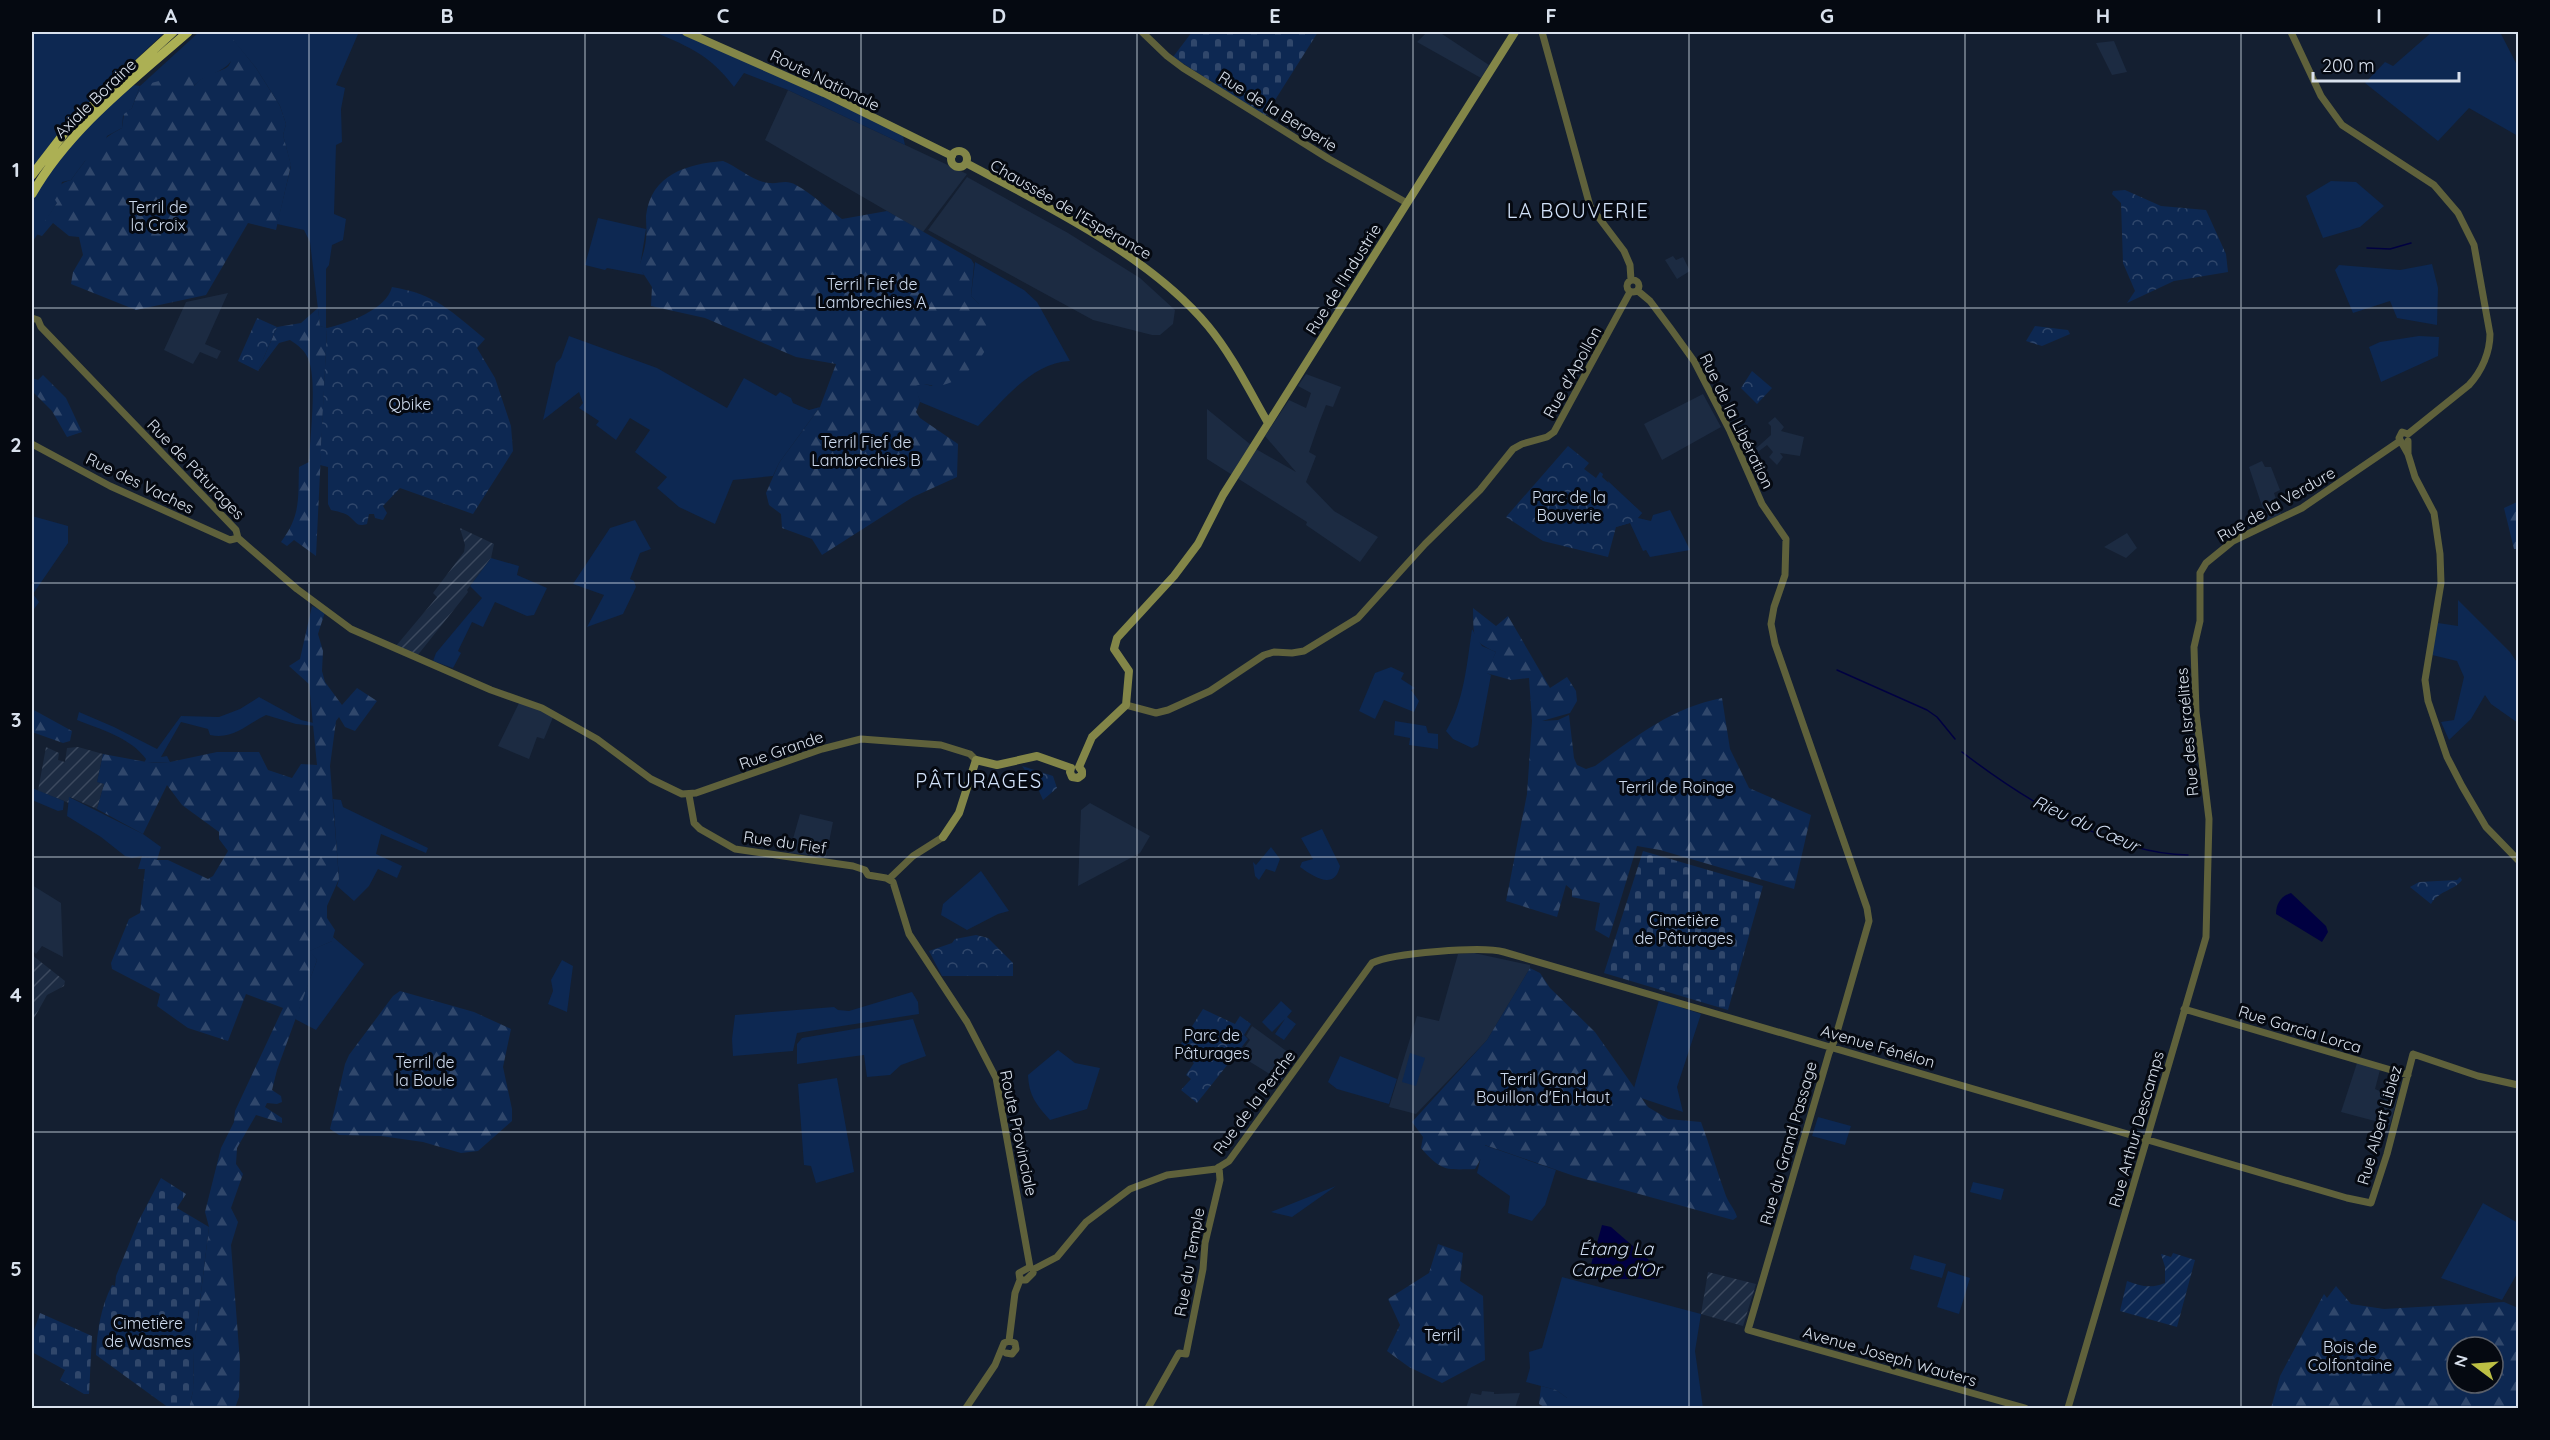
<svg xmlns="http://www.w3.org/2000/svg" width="2550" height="1440" font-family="Quicksand,sans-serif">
  <defs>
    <pattern id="industrial-furrows" width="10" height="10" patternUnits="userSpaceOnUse" patternTransform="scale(1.5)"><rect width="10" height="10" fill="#1c2b42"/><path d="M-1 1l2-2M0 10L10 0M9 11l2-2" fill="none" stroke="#3c495e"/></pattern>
    <pattern id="forest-firs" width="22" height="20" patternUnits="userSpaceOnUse" patternTransform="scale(1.5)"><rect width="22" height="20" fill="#0d2852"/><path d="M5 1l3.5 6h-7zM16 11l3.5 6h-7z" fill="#30476b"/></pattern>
    <pattern id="cemetery-stones" width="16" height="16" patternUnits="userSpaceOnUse" patternTransform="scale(1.5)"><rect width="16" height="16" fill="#0d2852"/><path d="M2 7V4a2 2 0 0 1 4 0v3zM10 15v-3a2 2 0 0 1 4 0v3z" fill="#30476b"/></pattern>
    <pattern id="park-crowns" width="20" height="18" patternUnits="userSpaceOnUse" patternTransform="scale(1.5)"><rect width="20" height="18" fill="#0d2852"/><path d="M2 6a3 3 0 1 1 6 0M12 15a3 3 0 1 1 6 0" fill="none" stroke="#30476b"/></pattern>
    <pattern id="garden-furrows" width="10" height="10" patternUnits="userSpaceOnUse" patternTransform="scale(1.5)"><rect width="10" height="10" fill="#0d2852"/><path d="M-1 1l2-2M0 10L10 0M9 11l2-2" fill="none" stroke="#30476b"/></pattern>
  </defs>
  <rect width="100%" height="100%" fill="#141f31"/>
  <path fill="#1c2b42" d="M1427,32H1439L1489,65L1481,78L1417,42Z
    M2114,41L2127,72L2112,75L2096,43Z
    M788,90L967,174L923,232L765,140Z
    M967,177L1068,233L1140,278L1175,310L1173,324L1160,335H1152L1093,320L928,230Z
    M1673,256L1676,260L1683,257L1690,271L1677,279L1665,260Z
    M228,293L205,344L221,351L217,359L200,352L193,364L164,350L186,302Z
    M1306,374L1341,387L1333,407L1326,405L1319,423L1309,452L1316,456L1306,482L1334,511L1378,537L1360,562L1306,525L1307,522L1207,459V409L1256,449L1296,472L1265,436L1289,400L1306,408L1311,393L1298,386Z
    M1703,394L1721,427L1662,460L1644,424Z
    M1775,417L1784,427L1781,431L1804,437L1800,456L1780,453L1783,457L1777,465L1769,457L1773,452L1767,445L1754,455L1752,452L1771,435V426L1768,423Z
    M2262,461L2265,467H2271L2280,490L2274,493L2281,514L2267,521L2249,467Z
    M2127,533L2137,548L2126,558L2104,547Z
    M520,701L554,715L544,739L537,737L529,759L498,746Z
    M1090,803L1150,836L1140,853L1078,886L1081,810Z
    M800,814L833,822L826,857L789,853Z
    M32,885L61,903L63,957L42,946L36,954L32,950Z
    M1474,953L1530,965V968L1487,1040L1416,1114L1389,1107L1417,1016L1439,1021L1458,954Z
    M1252,1026L1296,1058L1281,1081L1239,1055L1250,1040L1246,1036Z
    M2358,1060L2380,1070L2375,1089L2397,1099L2390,1125L2341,1112Z
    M1482,1391L1494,1392V1394L1520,1393L1515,1408H1466L1471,1393L1481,1395Z"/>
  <path fill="url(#industrial-furrows)" d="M460,528L494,544L491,558L467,590L468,592L417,656L396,646L437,597L433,593L464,552L465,545Z
    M46,747L59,753L58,760L65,762L67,748L78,747L103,754L97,782L104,784L97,809L70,797L69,803L38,791Z
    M32,955L65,981L64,986L47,995L32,1022Z
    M1708,1272L1756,1284L1743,1326L1701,1314Z"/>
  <path fill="#0d2852" d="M32,32H165L62,129L32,168Z
    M199,32H357L358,34L336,85L345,88L341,109L342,142L336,145L334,214L346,219L343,240L332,245L329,265L326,269V328L320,326L310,242L304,230L277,224L291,166L283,135L286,124L280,106L256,68L228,34L232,60C222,75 204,73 193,87L140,86L132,108L123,116L122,128L107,136L102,157L85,161L71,180L62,182L57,203L32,243C32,229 29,214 33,201C42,165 106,109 134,85L140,86Z
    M655,32H679L816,93L903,136L905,145L788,90L744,73L734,87C710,55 691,48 655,32Z
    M2432,32H2500L2518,67V136L2469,108L2438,141L2365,83L2385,62L2393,66Z
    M2331,181L2356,182L2384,206L2360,227L2323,238L2306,196Z
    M598,218L646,229L640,267L644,275L607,268L605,270L585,265Z
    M975,262L1024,290L1037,302L1070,361C1031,363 1003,401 978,426L920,402L915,386L920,383L932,386L979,304L971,296Z
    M2432,264L2438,288L2437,325L2397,318L2390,301L2353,313L2335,270L2339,265L2400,270Z
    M569,336L657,368L727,408L744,378L776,396L780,392L791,398L793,403L809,410L820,407L779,463L773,476L733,480L715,524L679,507L657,488L667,477L635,452L650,430L630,418L616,440L596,425L599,421L579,408L583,403L579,392L543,420L556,363L561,358Z
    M2419,336L2439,337L2438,356L2381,382L2369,347L2380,342Z
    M1608,481L1642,513L1638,518L1651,521L1653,515L1670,510L1690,550L1650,557L1646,550L1643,551L1630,523L1616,527Z
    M32,516L68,526V543L33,594L39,602L32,612Z
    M635,520L651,549L640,553L630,579L634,581L636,587L623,614L587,627L604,595L573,584L610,528Z
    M491,558L519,566L517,575L547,588L534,615L527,616L495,602L483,627L472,622L458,651L461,653L453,668L433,661L436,653L482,598L470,586Z
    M2458,600L2510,652L2518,664V723L2491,704L2485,695L2471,719L2449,740L2441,722L2454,720L2464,677L2457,661L2432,655L2438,623L2458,626Z
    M1472,629L1482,646L1496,652L1487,673L1491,675L1478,745L1472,748L1453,739L1446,731C1464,702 1467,663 1472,629Z
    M1391,667L1404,673L1401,679L1415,688L1411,690L1419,701L1414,712L1384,700L1375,719L1359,711L1375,673Z
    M259,697L301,720L314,723L315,726L296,724L266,715C246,725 233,740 210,735L208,729L181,722L161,757L167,756L170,762L144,763L146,759C131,738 100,729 77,720L79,712L114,727L157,749L181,716L219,717L240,709Z
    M1395,721L1426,726L1428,733L1438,734V749L1409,745L1410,738L1394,735Z
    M32,788L64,801L63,810L58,811L32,800Z
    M69,797L143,834L161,847L157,860L142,856L132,858L125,856L101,837L67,816Z
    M333,799L341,800L343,807L428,848L426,853L381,834L376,854L402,866L397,878L378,869L369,886L354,901L337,886L339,879Z
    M1322,829L1340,866C1335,890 1315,878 1300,867L1302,862L1313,859L1301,838Z
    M1271,847L1280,859L1275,872L1266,869L1259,880L1255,876L1253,862L1256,865Z
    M981,871L1009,911L998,914L967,930L941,915L943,904Z
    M333,937L364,964L316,1030L295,1019L317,960L309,951L332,941Z
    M562,960L573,966L567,1012L548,1004L553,991L551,980Z
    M912,992L918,1002L919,1014L797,1033L793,1051L733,1056L732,1039L735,1015L834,1007L838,1010L849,1011Z
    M1659,1000L1701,1014L1677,1087L1683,1112L1632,1095Z
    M1281,1001L1292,1011L1287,1017L1296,1024L1284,1040L1275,1034L1285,1019L1272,1032L1262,1022Z
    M913,1019L926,1056L901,1065L890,1075L867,1077L864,1055L797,1064V1044L802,1038Z
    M1058,1050L1075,1063L1100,1068L1087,1109L1050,1120C1036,1104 1029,1096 1028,1075Z
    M1410,1053L1425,1058L1416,1086L1402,1082Z
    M1340,1056L1397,1079L1389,1104L1337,1089L1328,1082Z
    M837,1078L854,1172L816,1183L811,1166L804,1165L798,1084Z
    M1818,1117L1851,1126L1845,1145L1812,1136Z
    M1484,1145L1556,1170L1545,1205L1532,1221L1508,1213L1510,1196L1477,1173Z
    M1973,1182L2004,1189L2001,1200L1970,1192Z
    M1336,1186L1292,1217L1271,1212Z
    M2483,1203L2518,1223V1272L2502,1300L2441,1278Z
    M1914,1255L1946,1264L1942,1278L1910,1269Z
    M1948,1271L1970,1278L1959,1314L1937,1307Z
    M1562,1277L1701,1314L1695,1351L1703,1408H1567V1398L1556,1390L1526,1382L1530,1368L1529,1352L1542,1348Z"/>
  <path fill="url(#forest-firs)" fill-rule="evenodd" d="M228,33L256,68L280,106L286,124L283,135L291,165L276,230L248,223L206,295L136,310L71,284L73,272L83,255L79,237L69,236L53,223L42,236L36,234L57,203L54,198C57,187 60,183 71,180L85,161L97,153L101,156C104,136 105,138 122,128L124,114L132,108L140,86L189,73L192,77L194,86C213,62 246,81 223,36Z
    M723,161C738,167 754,182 769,183C780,184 786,179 796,185C812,194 827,208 842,219L887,211L971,259L974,264L971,296L979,304L991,308C992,315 993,324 992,331C989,354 965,380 943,385C933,388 924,381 916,386L920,402L916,412L920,418L958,444L957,477L913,497L822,555L812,539L782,528L781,514L769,505L766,493L779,463L820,407L836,364L796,357L705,318L651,306L652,287L639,267C642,258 645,249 646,239C647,232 646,223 646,216C651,174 687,164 723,161Z
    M318,308L320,326L327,328L316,556L294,540L287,546L281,542C301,515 298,499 299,467L309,462C310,436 317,384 309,361C306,351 298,345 290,340L279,343L258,371L277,327L301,323Z
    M43,375L66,398L82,432L67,437L52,411L32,391V378L38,380Z
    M2517,502L2518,549H2514L2504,508Z
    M312,606L325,612L318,634L323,651L322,671L325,682L342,705L357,688L377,701L355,731L345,727L339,717L336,721L330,766L339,879L327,906V918L335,930L332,941L310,951L317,960L277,1070L272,1090L281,1096L282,1102L277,1104L267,1103L265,1107L282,1118V1123L256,1115L237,1148L236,1164L243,1174L231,1208L238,1222L231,1245L240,1362L239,1397L235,1408H189L193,1391L194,1350L209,1227L205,1212L221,1148L234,1122L235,1111L283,1008L246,994L228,1041L188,1028L157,1006L160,994L112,969L111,963L129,919L140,913L145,869H138L142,856L157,860H168L208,879L213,876L228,851L219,839V832L182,805L167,785L143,834L97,809L104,784L97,782L103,754L152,763L170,762L217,752H259L268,770L292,778L301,764L317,765L309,684L289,666L300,659Z
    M1473,608L1496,626L1508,616L1550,688L1567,677L1576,691L1577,701L1570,713L1542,721L1558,720L1569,715L1574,758L1577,765L1586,769L1595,766C1635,737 1673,707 1722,698L1730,749L1749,788L1811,815L1794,889L1660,850L1637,846L1609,938L1595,930L1600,903L1572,897V890L1566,885L1557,917L1506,901L1527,794L1532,721L1529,678L1511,680L1486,673L1496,652C1470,641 1474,634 1473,608Z
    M32,709L72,731L70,741L63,743L32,732Z
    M1530,968L1540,973L1550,988L1595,1032L1648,1107L1668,1119L1701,1122C1710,1146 1717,1172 1726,1196C1729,1204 1735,1209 1737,1217L1733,1220L1574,1176L1485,1145L1482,1157L1475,1169C1445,1170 1441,1171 1421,1148L1423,1137L1412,1122L1487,1040Z
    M400,991L474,1012L511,1029L503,1067L512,1109V1121L478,1151L461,1153L423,1142L381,1136L339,1135L330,1129L345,1064L349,1055L393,996Z
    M1438,1244L1463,1253L1460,1281L1483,1296L1485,1360L1442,1383L1409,1367L1387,1351L1400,1325L1388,1299L1429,1273Z
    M2336,1286L2351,1304L2384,1309L2504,1302L2518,1308V1408H2271L2280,1376L2324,1294L2327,1298ZM2457,1347H2493V1383H2457Z
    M1541,1386L1556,1390L1567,1398V1408H1546L1539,1404Z"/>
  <path fill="url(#cemetery-stones)" d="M1192,32H1318L1265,116L1173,57Z
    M1643,851L1763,886L1728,1010L1604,973Z
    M161,1178L186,1194L177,1208L209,1227L194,1350L193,1391L189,1408H169L96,1355C97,1330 101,1307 112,1285L115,1286L116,1276L138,1222Z
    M40,1313L92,1336L89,1394H84L60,1380L65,1370L32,1352V1336Z"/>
  <path fill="url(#park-crowns)" d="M2125,190L2161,206L2206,210L2226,254L2228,272L2174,281L2127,303L2135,291L2123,263L2121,203L2112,194L2113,191Z
    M392,287C436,294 452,312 485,339L477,348L495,378L511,426L513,451L473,514L400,488L383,506L387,513L383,520L375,518L374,514H369L367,524C357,527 357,523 350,517C346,513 336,511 331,510L328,504V467L320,465L327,328C348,323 386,310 392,287Z
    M257,318L277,327L258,371L238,361Z
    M2035,326L2068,330L2070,334L2042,346L2026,341Z
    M1752,371L1772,388L1757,404L1741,388Z
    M1568,446L1589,463L1584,469L1596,478L1600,472L1603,474L1602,477L1642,513L1633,522L1616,527L1608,557L1543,541L1506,517Z
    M1022,766L1053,776L1057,788L1043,800L1032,775L1029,776Z
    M2460,877L2462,880C2455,890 2438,891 2431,904L2410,887L2419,882L2457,880Z
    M976,935L988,938L1013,963V976H942L929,951L952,943L955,939Z
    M1203,1009L1235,1024L1240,1016L1251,1024L1244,1035L1248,1039L1197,1103L1181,1090L1191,1079L1186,1075L1194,1063L1177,1050Z"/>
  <path fill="url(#garden-furrows)" d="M2173,1253L2195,1260L2177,1327L2120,1311L2127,1281C2140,1286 2151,1289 2165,1283V1267L2161,1254L2171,1257Z"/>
  <path fill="#000041" d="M2291,893L2326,926L2328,932L2322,942L2276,914C2276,904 2281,896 2291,893Z
    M1602,1225L1611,1227L1657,1267L1658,1279H1587Z"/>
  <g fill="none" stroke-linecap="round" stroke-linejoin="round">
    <path stroke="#000041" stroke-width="1.5" d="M2367,248L2390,249L2411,243
      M1837,670L1927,710L1937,717L1955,739
      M1962,752C2022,798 2110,854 2188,855"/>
    <path stroke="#5f613b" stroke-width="7" d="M1142,32L1167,56L1183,68L1329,159L1407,203
      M1542,32L1590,206L1624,251L1630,265L1631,280
      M2291,32L2321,96L2342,125L2434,185L2458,213L2474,245L2490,334C2490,352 2482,371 2469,385L2408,434
      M1627 286a6 6 0 1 1 12 0a6 6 0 1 1-12 0Z
      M1638,291L1650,301L1671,329L1694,361L1730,431L1762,504L1786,539L1785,575L1774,607L1771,624L1775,644L1867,908L1869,921L1835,1039L1829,1053L1748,1330L2025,1408
      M32,318L38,320L41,327L236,530L238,538L297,589L351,629L491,690L542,708L597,739L651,779L682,794L696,793L822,749L861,739L941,745L970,754L976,760
      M2408,434L2402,432L2399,438L2408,454L2415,477L2434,513L2440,554L2441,583L2425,680L2428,701L2447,757L2462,786L2486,827L2518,860
      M2408,441V454
      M32,444L110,486L230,540L238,538
      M1126,705L1156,713L1168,710L1210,691L1264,655L1274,652L1292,653L1304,651L1358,618L1425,544L1480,490L1513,449L1522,444L1547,437L1554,432L1630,292
      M689,795L694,823L700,829L735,849L853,866L865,870L868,875L886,878L893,882L909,934L967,1022L996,1078L1030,1267
      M889,879L913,856L943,837
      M2184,1009L2408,1075
      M1034,1269L1057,1257L1086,1222L1130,1189L1167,1175L1216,1169L1229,1161L1372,963C1392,953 1482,946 1504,952L2347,1198L2371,1203L2387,1154L2413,1054L2478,1076L2518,1085
      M1020,1280L1019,1273L1030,1267
      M1020,1280H1026L1033,1273L1034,1269
      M1009,1341L1015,1293L1020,1280
      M1006,1353L1012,1354L1016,1349L1015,1343L1009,1341
      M966,1408L995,1365L1004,1343L1009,1341
      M1148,1408L1179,1353L1186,1354L1203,1269L1205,1243L1220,1180L1219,1167
      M2068,1408L2206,937L2209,819L2196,712L2194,647L2200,621V573L2206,563L2233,541L2302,508L2400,441"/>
    <path stroke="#838648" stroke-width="8" d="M686,32L824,93L952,156
      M951 159a8 8 0 1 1 16 0a8 8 0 1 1-16 0Z
      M966,163C1045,205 1150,256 1208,326C1232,355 1249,390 1268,423
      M1071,768L1070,772L1072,777L1078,778L1082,775V771L1079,767L1092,737L1126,705L1129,671L1114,649L1117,638L1174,576L1198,544L1223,495L1515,32
      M943,837L959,813L976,760L997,765L1037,756L1071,768"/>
    <path stroke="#acb054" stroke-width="9" d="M32,175L69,127L173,32
      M32,194C69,129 132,81 188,32"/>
  </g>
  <path fill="none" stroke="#d9e1ed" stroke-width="1.5" stroke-opacity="0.55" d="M309,32V1408M585,32V1408M861,32V1408M1137,32V1408M1413,32V1408M1689,32V1408M1965,32V1408M2241,32V1408M32,308H2518M32,583H2518M32,857H2518M32,1132H2518"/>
  <g text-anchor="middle" stroke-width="6" stroke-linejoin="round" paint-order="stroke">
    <g font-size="16" fill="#d9e1ed" stroke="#050911">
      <text transform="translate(825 80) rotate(26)" y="6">Route Nationale</text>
      <text transform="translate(95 98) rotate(-44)" y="6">Axiale Boraine</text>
      <text transform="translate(1278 111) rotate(32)" y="6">Rue de la Bergerie</text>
      <text transform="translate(1071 209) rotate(30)" y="6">Chaussée de l'Espérance</text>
      <text transform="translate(1343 279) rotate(-58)" y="6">Rue de l'Industrie</text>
      <text transform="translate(1572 372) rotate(-61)" y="6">Rue d'Apollon</text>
      <text transform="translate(1737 421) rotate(64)" y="6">Rue de la Libération</text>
      <text transform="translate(196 469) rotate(46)" y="6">Rue de Pâturages</text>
      <text transform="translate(140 483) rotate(26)" y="6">Rue des Vaches</text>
      <text transform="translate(2276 504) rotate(-30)" y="6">Rue de la Verdure</text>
      <text transform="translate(2187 732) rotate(-95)" y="6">Rue des Israélites</text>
      <text transform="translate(781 750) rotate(-19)" y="6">Rue Grande</text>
      <text transform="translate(785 842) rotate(8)" y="6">Rue du Fief</text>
      <text transform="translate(2300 1029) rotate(17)" y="6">Rue Garcia Lorca</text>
      <text transform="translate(1878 1046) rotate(16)" y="6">Avenue Fénélon</text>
      <text transform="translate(1254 1102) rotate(-53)" y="6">Rue de la Perche</text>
      <text transform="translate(2379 1125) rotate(-74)" y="6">Rue Albert Libiez</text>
      <text transform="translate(2136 1129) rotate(-74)" y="6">Rue Arthur Descamps</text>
      <text transform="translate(1019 1133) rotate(78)" y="6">Route Provinciale</text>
      <text transform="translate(1788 1143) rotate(-74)" y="6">Rue du Grand Passage</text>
      <text transform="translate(1189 1262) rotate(-80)" y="6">Rue du Temple</text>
      <text transform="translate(1890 1356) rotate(16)" y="6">Avenue Joseph Wauters</text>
    </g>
    <g font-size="16" fill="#cedbef" stroke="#050911">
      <text x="158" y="213">Terril de<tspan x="158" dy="18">la Croix</tspan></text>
      <text x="872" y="290">Terril Fief de<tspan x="872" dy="18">Lambrechies A</tspan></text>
      <text x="410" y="410">Qbike</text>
      <text x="866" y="448">Terril Fief de<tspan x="866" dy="18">Lambrechies B</tspan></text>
      <text x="1569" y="503">Parc de la<tspan x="1569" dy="18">Bouverie</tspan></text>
      <text x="1676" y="793">Terril de Roinge</text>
      <text x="1684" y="926">Cimetière<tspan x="1684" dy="18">de Pâturages</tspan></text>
      <text x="1212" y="1041">Parc de<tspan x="1212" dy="18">Pâturages</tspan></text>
      <text x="425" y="1068">Terril de<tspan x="425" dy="18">la Boule</tspan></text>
      <text x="1543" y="1085">Terril Grand<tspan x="1543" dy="18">Bouillon d'En Haut</tspan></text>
      <text x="148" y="1329">Cimetière<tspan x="148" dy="18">de Wasmes</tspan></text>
      <text x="1442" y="1341">Terril</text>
      <text x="2350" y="1353">Bois de<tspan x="2350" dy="18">Colfontaine</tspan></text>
    </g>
    <g font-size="18" font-style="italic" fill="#cfdcf0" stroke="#050911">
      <text transform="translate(2086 824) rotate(24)" y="6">Rieu du Cœur</text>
      <text x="1616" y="1255">Étang La<tspan x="1616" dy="21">Carpe d'Or</tspan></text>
    </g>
    <g font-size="20" letter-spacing="1.5" fill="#d2e2fa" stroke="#050911">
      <text x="1578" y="218">LA BOUVERIE</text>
      <text x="979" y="788">PÂTURAGES</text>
    </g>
  </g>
  <rect width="2550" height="1440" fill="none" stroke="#050911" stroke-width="66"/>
  <g transform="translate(2475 1365) rotate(286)"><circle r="28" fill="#050911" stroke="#5a5f69" stroke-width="1.5"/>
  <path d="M0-4.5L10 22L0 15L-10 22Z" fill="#bcbf44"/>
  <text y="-9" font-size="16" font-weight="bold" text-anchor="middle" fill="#d9e1ed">N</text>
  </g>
  <path d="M2313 72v9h146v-9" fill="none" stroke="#d9e1ed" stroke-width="3"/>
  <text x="2322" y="72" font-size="18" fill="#d9e1ed" stroke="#050911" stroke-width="4.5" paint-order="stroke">200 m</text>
  <rect x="33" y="33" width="2484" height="1374" fill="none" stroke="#d9e1ed" stroke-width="2"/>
  <g font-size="20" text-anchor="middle" font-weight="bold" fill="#d9e1ed">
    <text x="171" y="23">A</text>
    <text x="447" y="23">B</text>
    <text x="723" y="23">C</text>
    <text x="999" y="23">D</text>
    <text x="1275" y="23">E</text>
    <text x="1551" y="23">F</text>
    <text x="1827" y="23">G</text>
    <text x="2103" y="23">H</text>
    <text x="2379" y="23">I</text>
    <text x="16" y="177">1</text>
    <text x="16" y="452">2</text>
    <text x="16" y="727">3</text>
    <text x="16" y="1002">4</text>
    <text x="16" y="1276">5</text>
  </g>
</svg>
